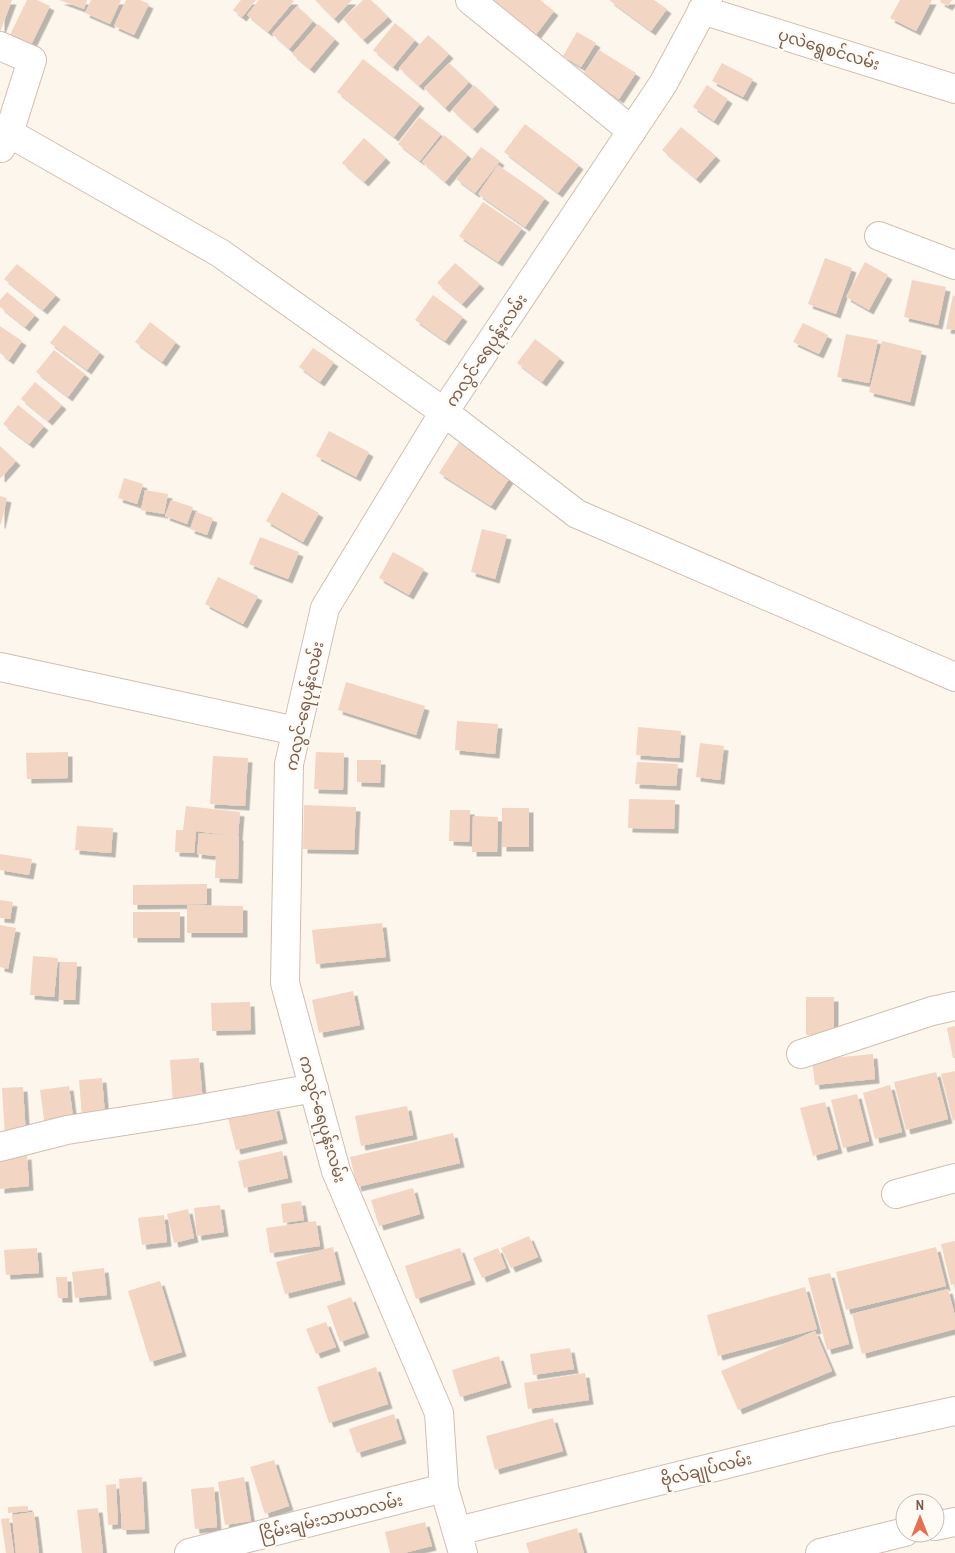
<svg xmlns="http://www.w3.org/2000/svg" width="955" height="1553" font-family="'Archivo Narrow','Noto Sans Myanmar',sans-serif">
  <defs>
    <filter id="shadow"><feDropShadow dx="4.5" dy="4.5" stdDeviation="0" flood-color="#0004"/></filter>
  </defs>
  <rect width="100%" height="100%" fill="#fdf6ec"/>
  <path fill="#f3d5c3" filter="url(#shadow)" d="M0,0H12L0,32Z
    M27,0H37L50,6L29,49L8,39Z
    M59,0H87L84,9Z
    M91,0H121L110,24L85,13Z
    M126,0H140L149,4L134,35L114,26Z
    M241,0H256L242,17L233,10Z
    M259,0H292L294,1L268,32L247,15Z
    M315,0H352L334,19Z
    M363,0H371L388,17L363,40L343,19Z
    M489,0H540L554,11L535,36Z
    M609,0H654L667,9L651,31Z
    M900,0H932L916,31L890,18Z
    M941,0H952L948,6L940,2Z
    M297,6L313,21L289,49L272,34Z
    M395,23L415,40L393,67L373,50Z
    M318,24L335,39L310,69L292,54Z
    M577,32L596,43L581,67L563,56Z
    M428,35L449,54L419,86L399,68Z
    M599,50L636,73L619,99L583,75Z
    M363,59L420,104L394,137L337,92Z
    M449,63L469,82L445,108L424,88Z
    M722,63L753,79L743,97L712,81Z
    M474,85L495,105L473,129L452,110Z
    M707,85L728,99L714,121L693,107Z
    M419,117L441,134L420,161L398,144Z
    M525,124L579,165L558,193L504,152Z
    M681,127L716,156L696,179L662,150Z
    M444,135L468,155L445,182L422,162Z
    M364,138L386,158L364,182L342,163Z
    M481,147L500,161L475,193L456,179Z
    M498,165L545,198L525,227L478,194Z
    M483,202L522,228L498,262L459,236Z
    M825,258L852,268L836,314L808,304Z
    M865,262L888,275L869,310L846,297Z
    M455,263L480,284L462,304L437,283Z
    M17,264L56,295L43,310L4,279Z
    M912,280L946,287L938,325L904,317Z
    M7,292L35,315L25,327L0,307V300Z
    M433,295L463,317L445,341L415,320Z
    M953,295L955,296V330L946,329Z
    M150,322L176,342L162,362L135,342Z
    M803,323L828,335L819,354L793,342Z
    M64,325L100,352L87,370L50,343Z
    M0,326L22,341L9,360L0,353Z
    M846,334L878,340L869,383L837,377Z
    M535,339L560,358L542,382L517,363Z
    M882,341L922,351L910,402L869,392Z
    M313,348L334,362L320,382L299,367Z
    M54,350L85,374L68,397L36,372Z
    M35,382L62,405L48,421L21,399Z
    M18,405L44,426L29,444L3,424Z
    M329,431L369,452L356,477L316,456Z
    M459,442L511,476L491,506L439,473Z
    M0,446L16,461L1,478L0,477Z
    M124,478L143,484L137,504L118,498Z
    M145,490L168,494L164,514L141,510Z
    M282,492L319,513L303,542L266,521Z
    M0,496L7,498L1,524H0Z
    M171,500L193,507L187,524L165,516Z
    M196,512L213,518L207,535L190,529Z
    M482,529L507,535L495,579L471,572Z
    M260,537L299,552L288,579L249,564Z
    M393,552L424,569L409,595L379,578Z
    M218,577L258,596L243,624L205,604Z
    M346,682L425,706L416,735L338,710Z
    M457,721L498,724L495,754L455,750Z
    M638,727L681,731L679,758L636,755Z
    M700,743L724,746L720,780L696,777Z
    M68,752V778L27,779L26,753Z
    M316,752L344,753L343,790L314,789Z
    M213,756L248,758L245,806L210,804Z
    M357,760H381L380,783L357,782Z
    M637,762L678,764L676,786L635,784Z
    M629,799L675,800L674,829L628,828Z
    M304,805L356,807L354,850L303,849Z
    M186,806L240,812L238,836H239L238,879L215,878L216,856L197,854L199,833L234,836L196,831L194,853L175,852L176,830H183Z
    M502,808H529V847H502Z
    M450,810H470L469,842L449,841Z
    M473,816L498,817L497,852H472Z
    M77,826L113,828L111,853L75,850Z
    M0,854L32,859L29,875L0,870Z
    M207,884V904L133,905V885Z
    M0,900L13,902L10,919L0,918Z
    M187,905L243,906V933H187Z
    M133,912H180V938H133Z
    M382,923L386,957L316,964L312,930Z
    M0,925L16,928L8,969L0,967Z
    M33,956L58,958L54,997L30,995Z
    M60,962H77L75,1000H59Z
    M353,991L360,1025L319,1033L312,1000Z
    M806,997H834V1035H806Z
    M250,1002L251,1030L212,1031L211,1003Z
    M955,1026V1058H953L947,1028Z
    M873,1054L875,1079L815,1085L812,1060Z
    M199,1058L203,1102L173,1104L170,1060Z
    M955,1071V1120L953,1121L941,1074Z
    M936,1072L948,1119L906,1130L894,1082Z
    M102,1078L105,1114L82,1116L79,1080Z
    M890,1085L902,1132L875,1139L863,1093Z
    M69,1086L74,1124L45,1127L40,1090Z
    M23,1087L26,1137H5L2,1088Z
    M857,1094L869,1141L843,1148L831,1100Z
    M825,1102L838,1149L813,1156L800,1108Z
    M275,1106L283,1139L236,1150L228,1118Z
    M407,1106L413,1135L361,1146L355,1116Z
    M453,1133L460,1163L357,1187L350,1157Z
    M282,1151L288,1178L244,1188L238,1161Z
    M27,1155L29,1186L0,1189V1158Z
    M413,1188L420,1214L379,1226L371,1200Z
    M301,1201L304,1220L283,1223L281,1204Z
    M220,1205L224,1232L197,1236L194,1208Z
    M188,1209L194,1238L174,1243L167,1214Z
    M164,1215L167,1242L142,1245L138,1218Z
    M316,1221L320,1246L270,1253L266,1228Z
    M529,1236L538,1257L511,1268L501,1248Z
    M955,1241V1284L951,1285L941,1244Z
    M333,1247L341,1280L285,1294L276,1262Z
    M936,1247L946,1286L846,1310L836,1272Z
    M37,1248L39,1273L6,1275L4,1250Z
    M460,1248L471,1280L416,1299L405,1266Z
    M498,1248L506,1268L482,1278L473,1258Z
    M104,1268L107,1295L75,1298L72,1272Z
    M830,1273L849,1344L827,1350L808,1278Z
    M56,1277H67L68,1298H58Z
    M160,1281L182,1352L150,1362L128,1291Z
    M805,1287L817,1329L718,1356L707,1315Z
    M948,1289L955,1316V1329L862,1354L852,1314Z
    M351,1297L365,1333L340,1342L327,1306Z
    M326,1322L336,1347L316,1354L306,1329Z
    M815,1331L832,1371L738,1410L721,1371Z
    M570,1348L574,1369L533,1375L530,1354Z
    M499,1356L507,1383L460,1397L452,1370Z
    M376,1367L388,1404L329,1423L317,1387Z
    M585,1373L589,1400L528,1409L524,1383Z
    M394,1414L402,1439L357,1453L349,1429Z
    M553,1418L563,1451L495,1470L486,1436Z
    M274,1460L289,1506L265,1514L250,1467Z
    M142,1477L145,1529L122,1530L119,1479Z
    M244,1477L251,1521L225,1525L218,1482Z
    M116,1484L118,1524L108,1525L106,1485Z
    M214,1487L217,1527L195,1529L191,1489Z
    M28,1506V1511L8,1513V1507Z
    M98,1508L103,1553H82L77,1510Z
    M34,1512L39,1553H16L12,1515Z
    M9,1518L14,1553H6L1,1519Z
    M425,1522L432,1546L404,1553H390L385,1532Z
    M577,1528L584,1553H529L526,1543Z"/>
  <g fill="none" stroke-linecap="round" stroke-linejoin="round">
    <g stroke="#d1beb0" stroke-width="30">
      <path id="minor" d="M470,0L632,131
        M702,10L955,89
        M0,46L32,60L9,133L1,148
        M9,133L220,253L444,412L577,514L955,677
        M879,236L955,265
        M0,667L296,731
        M801,1054L932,1011L955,1006
        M0,1147L67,1130L195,1110L314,1088
        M896,1194L955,1178
        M935,1526L955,1522
        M458,1531L831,1438L955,1411
        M189,1553L444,1488
        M463,1553L444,1488L439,1413L336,1171L285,983L289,764L325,608L444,412L663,84L708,0
        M820,1553L905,1532"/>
    </g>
    <use href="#minor" stroke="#fff" stroke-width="28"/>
  </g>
  <g text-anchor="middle" stroke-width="4.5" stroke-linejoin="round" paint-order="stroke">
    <g font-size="16" fill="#7a5c4d" stroke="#fffaf3">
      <text transform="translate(829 49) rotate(17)" y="6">ပုလဲရွေစင်လမ်း</text>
      <text transform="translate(486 350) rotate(-56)" y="6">ကလွင်-ရေပုန်းလမ်း</text>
      <text transform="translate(304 706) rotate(-78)" y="6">ကလွင်-ရေပုန်းလမ်း</text>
      <text transform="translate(323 1119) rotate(74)" y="6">ကလွင်-ရေပုန်းလမ်း</text>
      <text transform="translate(706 1469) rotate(-14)" y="6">ဗိုလ်ချုပ်လမ်း</text>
      <text transform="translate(331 1517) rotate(-14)" y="6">ငြိမ်းချမ်းသာယာလမ်း</text>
    </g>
  </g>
  <g transform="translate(920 1518)"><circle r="24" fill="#fffaf3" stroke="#cabbb1"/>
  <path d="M0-4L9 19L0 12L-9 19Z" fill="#e76f51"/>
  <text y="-8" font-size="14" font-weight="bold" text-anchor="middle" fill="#7a5c4d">N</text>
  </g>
</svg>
